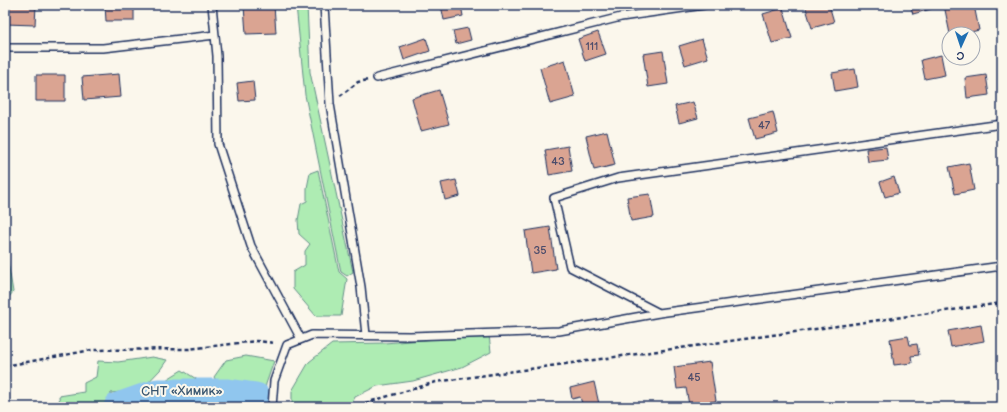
<svg xmlns="http://www.w3.org/2000/svg" width="1007" height="412" font-family="'Balsamiq Sans',sans-serif">
  <rect width="100%" height="100%" fill="#fbf7ec"/>
  <filter id="ink" filterUnits="userSpaceOnUse"><feTurbulence type="fractalNoise" baseFrequency=".025" numOctaves="2"/><feDisplacementMap in="SourceGraphic" scale="8" xChannelSelector="R" yChannelSelector="G"/><feConvolveMatrix kernelMatrix="1 2 1 2 8 2 1 2 1" color-interpolation-filters="sRGB"/></filter>
  <g filter="url(#ink)">
    <path fill="#aeecb3" stroke="#648e88" d="M296,5H307L310,72L353,272L347,276L341,272L305,95Z
      M318,170L339,272L347,279L341,316H316L293,289V272L305,265V251L310,244L299,234L298,220L301,204L307,201V188L310,173Z
      M5,244L13,292L5,302Z
      M489,335L491,352L462,367L413,381L377,386L355,397L350,407H292V391L309,362L332,344L384,343Z
      M246,356L274,361L266,384L264,399L257,407C246,407 243,395 235,389C231,387 223,387 219,386L214,377L226,360Z
      M152,357L167,360L160,370L141,390L111,393L109,404L99,406L98,407H60L59,396L84,392V383L96,377L98,361L118,362Z
      M182,370L209,387L211,400L240,403L242,407H122Z"/>
    <g fill="none" stroke-linecap="round" stroke-linejoin="round">
      <path stroke="#90c6ee" stroke-width="29" d="M118,407L158,393H228L256,397L260,407"/>
    </g>
    <path fill="#daa492" stroke="#1b2f5e" d="M6,5H36L35,25L5,24Z
      M105,5H134V21H106Z
      M274,5L276,33L246,34L244,6Z
      M441,5H461L463,16L444,20Z
      M527,5H543L528,9Z
      M805,5H829L834,22L812,28Z
      M910,5H930L931,9L913,14Z
      M944,5H974L979,30L963,34H950Z
      M783,8L792,38L772,43L763,14Z
      M468,28L471,40L456,44L453,31Z
      M598,32L606,54L585,61L578,39Z
      M426,38L430,51L404,60L400,47Z
      M702,39L708,58L685,65L679,46Z
      M663,51L668,84L648,87L643,54Z
      M941,55L945,75L925,79L921,60Z
      M565,60L575,97L550,104L540,68Z
      M855,69L858,87L835,91L832,73Z
      M119,74L121,97L84,100L82,77Z
      M36,75H65V101H36Z
      M986,75L989,95L967,98L965,78Z
      M253,81L255,100L239,101L237,83Z
      M439,90L449,124L421,131L412,98Z
      M693,102L698,118L679,123L675,106Z
      M773,112L778,133L755,139L749,118Z
      M607,131L615,165L594,170L586,136Z
      M568,146L572,171L549,175L545,150Z
      M886,147L888,160L868,162L866,149Z
      M969,163L974,190L955,194L949,167Z
      M894,177L899,193L885,197L880,182Z
      M456,180L460,196L445,200L441,183Z
      M650,194L654,217L631,221L627,197Z
      M550,227L556,269L531,273L525,231Z
      M981,325L984,341L951,347L948,331Z
      M908,336L910,345L917,344L919,355L911,356L912,363L894,365L890,339Z
      M710,362L716,401L689,405L686,388L677,389L674,367Z
      M594,382L599,404L583,407L580,397L572,399L570,388Z"/>
    <g fill="none" stroke-linecap="round" stroke-linejoin="round">
      <g stroke="#1b2f5e" stroke-width="10">
        <path id="service" d="M212,5L217,56L218,144L251,246L301,339
          M324,5L330,104L361,287L366,335
          M5,48H103L215,35
          M377,78L621,17L704,5
          M659,313L570,267L554,198L618,178L1002,124
          M272,407L274,381L287,345L312,335L410,336L559,331L659,313L1002,266"/>
      </g>
      <path stroke="#1b2f5e" stroke-width="2.5" stroke-dasharray="4 3" stroke-linecap="butt" d="M340,96L358,82L368,80
        M5,366L92,350L189,349L256,341L276,343
        M360,407L362,404L436,382L1002,303"/>
      <use href="#service" stroke="#fbf7ec" stroke-width="7"/>
    </g>
  </g>
  <g text-anchor="middle" stroke-width="4" stroke-linejoin="round" paint-order="stroke">
    <g font-size="11" fill="#4b4c6b">
      <text x="592" y="50">111</text>
      <text x="764" y="129">47</text>
      <text x="558" y="165">43</text>
      <text x="540" y="254">35</text>
      <text x="694" y="381">45</text>
    </g>
    <g font-size="13" fill="#38556f" stroke="#fbf7ec">
      <text x="182" y="395">СНТ «Химик»</text>
    </g>
  </g>
  <rect width="1007" height="412" fill="none" stroke="#fbf7ec" stroke-width="20"/>
  <rect x="10" y="10" width="987" height="392" fill="none" stroke="#1b2f5e" stroke-width="1.5" filter="url(#ink)"/>
  <g transform="translate(961 46) rotate(183)"><circle r="19" fill="#fbf7ec" stroke="#a1a7b3"/>
  <path d="M0-3L7 15L0 10L-7 15Z" fill="#1f6fb2"/>
  <text y="-6" font-size="11" font-weight="bold" text-anchor="middle" fill="#1b2f5e">С</text>
  </g>
</svg>
